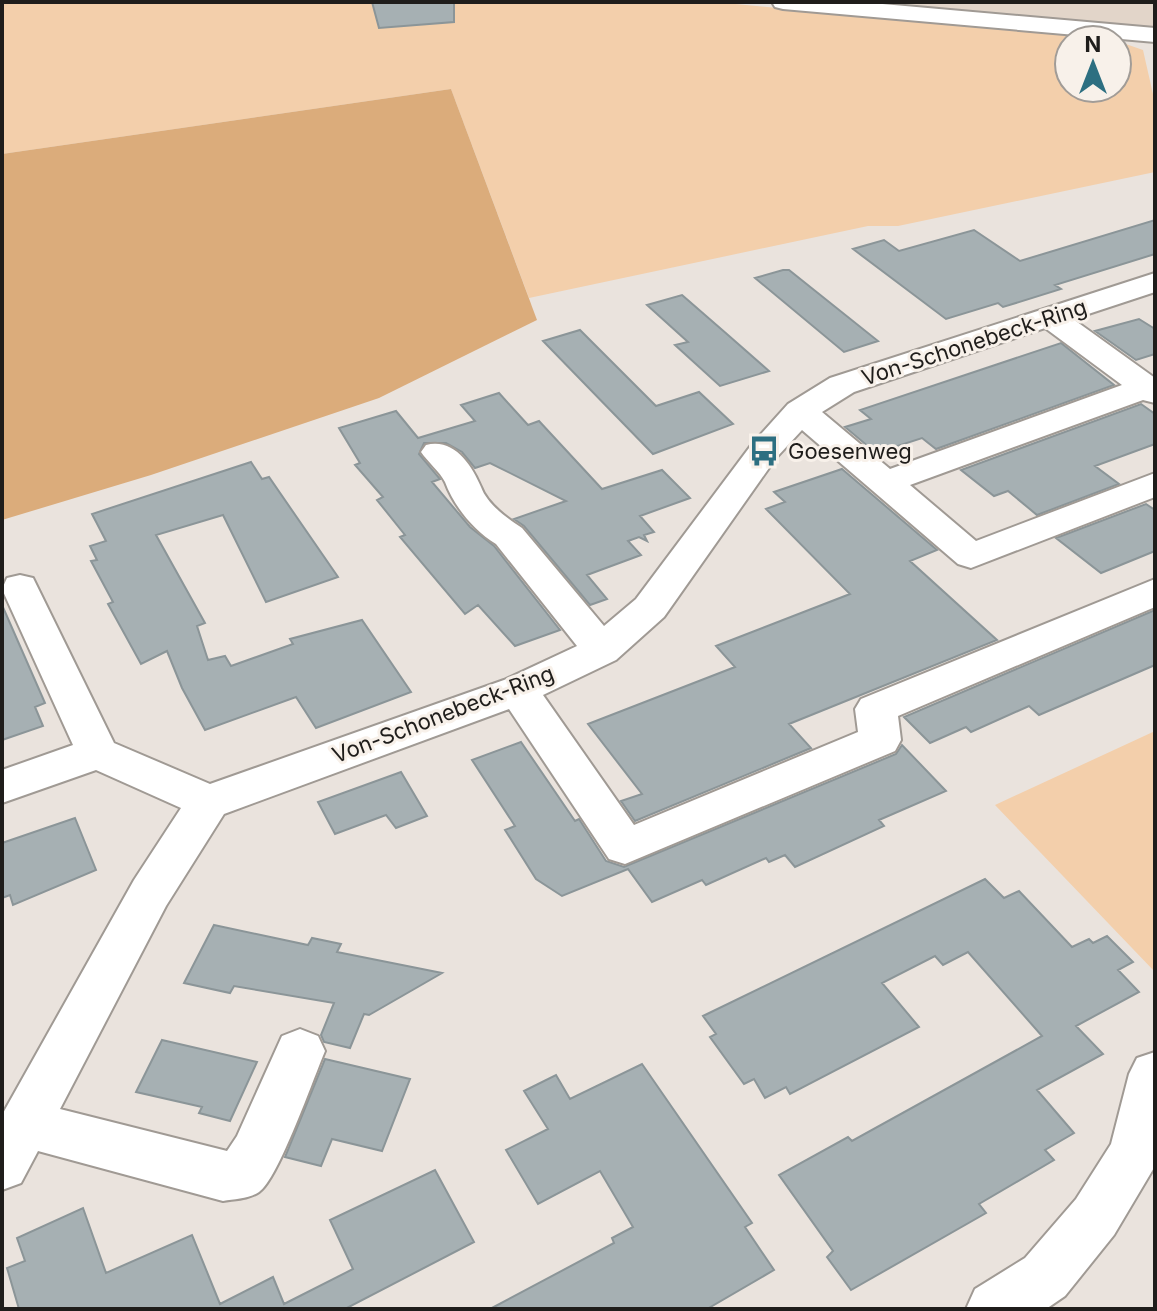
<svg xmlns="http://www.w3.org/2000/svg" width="1157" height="1311" font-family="Inter,sans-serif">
  <rect width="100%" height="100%" fill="#eae3dd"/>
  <path fill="#e2d5c9" d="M869,2H1155V28L1115,25Z"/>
  <path fill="#f3cfab" d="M2,2H715L1114,40H1069V88H1117V41L1143,50L1155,103V172L898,226H868L529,298L451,89L2,154Z
    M1155,731V972L995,805Z"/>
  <path fill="#dbac7b" d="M451,89L537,320L379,398L151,475L2,520V154Z"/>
  <path fill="#a6b0b3" stroke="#8b9598" stroke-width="2" d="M372,2H454V22L379,28Z
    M1155,220V254L1055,285L1061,289L1003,307L998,303L946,319L853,249L884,240L899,251L974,230L1020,261Z
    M783,270H789L878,341L844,352L755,278Z
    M682,295L728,335L769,371L720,386L675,345L688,342L647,305Z
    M1139,319L1155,329V354L1136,360L1095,331Z
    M580,330L656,406L699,392L733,424L653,454L543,341Z
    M1061,343L1114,385L936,449L922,438L876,453L845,427L871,419L860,410Z
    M499,393L528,425L539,421L602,489L662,470L690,498L640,516L654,532L644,535L647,541L639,537L628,541L641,555L587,575L607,599L590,605L524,526L514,519L566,501L490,463L475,468L462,452L446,443H424L419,454L440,479L432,482L470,527L494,546L560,630L515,646L478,605L465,614L400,537L405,535L377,500L383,497L355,465L360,463L339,428L396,411L418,438L475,421L461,405Z
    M1141,404L1155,414V444L1095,466L1119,484L1037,515L1008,491L994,496L961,470Z
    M251,462L262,479L269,477L338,577L266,602L223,515L156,535L205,623L197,626L208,660L225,656L231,666L293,644L290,639L362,620L411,692L316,728L296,697L205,730L182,688L167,651L141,664L108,604L113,602L91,561L97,560L90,546L106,541L92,514Z
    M842,469L937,550L910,561L997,640L789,724L811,748L635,821L621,801L642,794L588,724L735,667L716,646L850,594L766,509L785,502L774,492Z
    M1146,504L1155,510V551L1101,573L1056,538Z
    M2,605L45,703L35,707L43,726L2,740Z
    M1155,610V665L1039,715L1029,706L971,732L966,727L930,743L904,717Z
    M521,742L575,821L579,819L606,861L624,867L896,754L902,745L946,791L879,820L884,826L795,867L785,855L769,862L766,858L706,885L702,880L652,902L628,869L562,896L536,879L505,830L515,826L472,760Z
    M401,772L427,816L396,828L386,815L335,834L318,802Z
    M75,818L96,870L13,905L10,895L2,898V843Z
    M985,879L1004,898L1019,891L1072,947L1089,939L1093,943L1107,936L1133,962L1118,970L1139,992L1076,1026L1103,1054L1037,1090L1074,1133L1045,1150L1054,1160L979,1204L986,1213L851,1290L827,1257L833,1251L779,1175L848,1137L852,1141L1042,1036L968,952L943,965L935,956L882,983L919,1027L790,1094L786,1087L765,1098L754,1079L744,1084L710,1037L716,1034L703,1016Z
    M214,925L308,945L312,938L341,944L337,952L442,973L369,1015L364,1014L350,1048L324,1042L321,1035L334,1003L234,986L230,993L184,983Z
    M162,1040L257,1062L230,1121L199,1113L202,1107L136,1092Z
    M325,1059L410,1079L382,1151L332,1139L321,1166L285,1157Z
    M642,1064L752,1223L745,1227L774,1270L707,1309H490L614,1243L612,1238L633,1227L600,1171L538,1204L506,1150L548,1129L524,1091L556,1075L570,1099Z
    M435,1170L474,1242L345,1309H19L7,1268L25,1261L17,1238L83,1208L106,1273L192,1235L220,1304L273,1277L284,1304L353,1269L330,1220Z"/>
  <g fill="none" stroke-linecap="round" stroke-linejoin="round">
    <g stroke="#a09a94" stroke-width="4">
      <path id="minor" d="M772,2H860L1155,28V42L783,9L775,7Z
        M1155,273V292L1073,319L1155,378V403L1143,400L910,485L976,541L1155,473V497L971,568L958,564L802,430L776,458L664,617L616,660L543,695L634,825L858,732L855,709L861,699L1155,579V607L898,716L901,740L895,751L625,864L609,859L509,709L224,814L166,906L60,1109L227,1151L237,1136L282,1036L300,1029L318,1036L325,1051C314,1077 278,1180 259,1192C249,1199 235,1199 223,1201L38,1151L21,1183L2,1190V1115L134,880L181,808L96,770L2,803V770L73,745L2,589L7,578L20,575L33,578L114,743L210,784L504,680L577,646L496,544C473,530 454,506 445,482C440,472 427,461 421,452L426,445C454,438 471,464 481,487C487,504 508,519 522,528L604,626L636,599L752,444L788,404L830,378ZM1045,328L1122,385L890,469L822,412L854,392Z
        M1155,1052V1166L1114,1235L1065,1296L1046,1309H966L975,1289L1025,1258L1076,1199L1111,1144L1129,1074L1137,1058Z"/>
    </g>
    <use href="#minor" fill="#fff" fill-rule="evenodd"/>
  </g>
  <defs>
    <g id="bus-bare" transform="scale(2.4)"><path d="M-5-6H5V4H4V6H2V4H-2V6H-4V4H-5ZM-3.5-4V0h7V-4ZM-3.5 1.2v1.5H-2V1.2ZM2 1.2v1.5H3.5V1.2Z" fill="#2d6f81" stroke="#f8f1ea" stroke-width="2.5" paint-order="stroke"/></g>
  </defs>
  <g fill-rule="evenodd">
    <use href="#bus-bare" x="764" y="451"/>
  </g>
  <g text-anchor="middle" stroke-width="6" stroke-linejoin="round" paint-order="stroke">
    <g font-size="22" fill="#1f1d1b" stroke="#f8f1ea">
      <text transform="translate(974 342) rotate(-18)" y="8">Von-Schonebeck-Ring</text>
      <text transform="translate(443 714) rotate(-21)" y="8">Von-Schonebeck-Ring</text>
    </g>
    <g font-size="22" fill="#1f1d1b" stroke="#f8f1ea" text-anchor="start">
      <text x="788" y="459">Goesenweg</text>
    </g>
  </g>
  <rect width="1157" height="1311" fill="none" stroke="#1f1d1b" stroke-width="8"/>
  <g transform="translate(1093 64)"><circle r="38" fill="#f8f1ea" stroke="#a19c97" stroke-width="2"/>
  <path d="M0-6L14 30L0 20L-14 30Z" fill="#2d6f81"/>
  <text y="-12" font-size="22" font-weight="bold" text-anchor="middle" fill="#1f1d1b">N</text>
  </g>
</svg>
